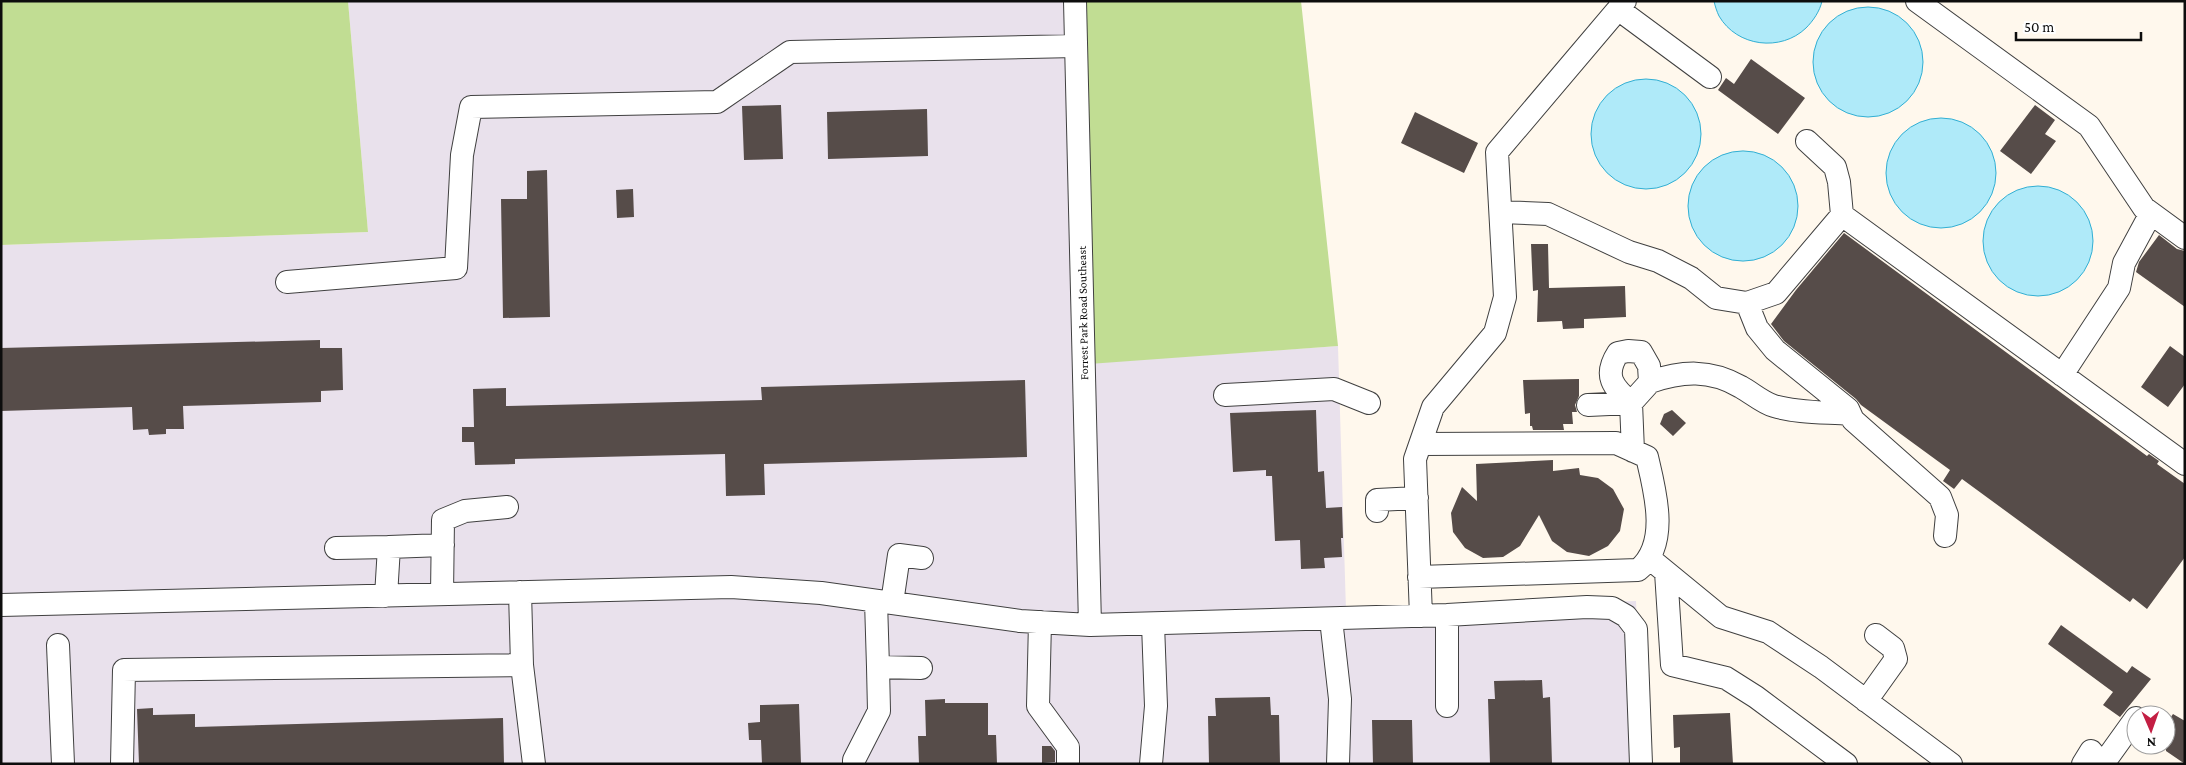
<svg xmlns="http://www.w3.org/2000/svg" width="2186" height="765" font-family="'Crimson Pro',serif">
  <rect width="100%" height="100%" fill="#fff8ed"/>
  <path fill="#e9e1ec" d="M348,1H1081L1075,364L1338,346L1346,611L1636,601L1643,764H1V245L368,232Z"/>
  <path fill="#c1dd93" d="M1,1H348L368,232L1,245Z
    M1081,1H1301L1338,346L1075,365Z"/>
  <path fill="#afeaf9" stroke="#32afd3" d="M1714,1H1822C1820,11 1813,21 1806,28C1781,52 1737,47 1719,16C1717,12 1715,6 1714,1Z
    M1813 62a55 55 0 1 1 110 0a55 55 0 1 1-110 0Z
    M1591 134a55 55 0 1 1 110 0a55 55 0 1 1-110 0Z
    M1886 173a55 55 0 1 1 110 0a55 55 0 1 1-110 0Z
    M1688 206a55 55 0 1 1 110 0a55 55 0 1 1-110 0Z
    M1983 241a55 55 0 1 1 110 0a55 55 0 1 1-110 0Z"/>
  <path fill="#564c49" d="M1751,59L1805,98L1778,134L1718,90L1726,78L1734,84Z
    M781,105L783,159L744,160L742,106Z
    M2035,105L2055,120L2045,134L2056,141L2031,174L2000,151Z
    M927,109L928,156L828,159L827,112Z
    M1415,112L1478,143L1464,173L1401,143Z
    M547,170L550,317L503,318L501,199H527V171Z
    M633,189L634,217L617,218L616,190Z
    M1844,233L2147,456L2149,454L2159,461L2157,464L2185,484V557L2147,609L2133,598L2130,602L1962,479L1954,489L1943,481L1950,470L1861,405L1856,399L1784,341L1771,324L1796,290Z
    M2159,235L2177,249L2185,251V307L2136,272L2139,262Z
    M1531,244H1548L1549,288L1625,286L1626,317L1584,319V328L1563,329L1562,321L1537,322L1538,290L1533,291Z
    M320,340V348H342L343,390L321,391V402L183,406L184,429H166V434L149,435L148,429L133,430L132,407L1,411V348Z
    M2170,346L2185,357V384L2168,407L2141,387Z
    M1579,379V396L1575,405L1577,412H1572L1573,424H1563L1564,430H1533L1532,426H1530V413L1525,414L1523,380Z
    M1025,380L1027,457L764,464L765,495L726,496L725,454L515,459V464L475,465L474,442H462V427H474L473,389L506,388V406L762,400L761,387Z
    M1316,410L1318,472L1324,471L1326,508L1342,507L1343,538H1341L1342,557L1324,558L1325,568L1301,569L1300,540L1275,541L1272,476H1266V470L1233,472L1230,413Z
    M1672,410L1686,423L1673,436L1660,424L1664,414Z
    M1553,460V471L1579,468L1580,475L1598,478L1613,489L1624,509L1620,531L1608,546L1589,556L1567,552L1552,541L1539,515L1520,546L1503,557L1483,558L1465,548L1453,532L1451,513L1462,487L1477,501L1476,464Z
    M2061,625L2127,673L2132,666L2151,679L2120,717L2103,705L2113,692L2048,644Z
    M1542,680L1543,698L1550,697L1552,764H1490L1488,699H1495L1494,681Z
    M1270,697L1271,715H1279L1280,764H1209L1208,716H1216L1215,698Z
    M945,699V703H988V735H996L997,764H919L918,736H926L925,700Z
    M799,704L801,764H762L761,740H749L748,723L760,722V705Z
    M153,708V715L195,714V727L503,718L504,764H139L137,709Z
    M1730,713L1733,764H1680V747L1674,748L1673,715Z
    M2173,714L2185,721V764L2166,751V724Z
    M1372,720H1412L1413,764H1373Z
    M1042,746H1051L1055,751V762L1042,763Z"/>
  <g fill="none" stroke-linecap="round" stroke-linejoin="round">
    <g stroke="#404040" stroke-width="24">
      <path id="minor" d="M1075,1L1090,625
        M1917,1L2089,126L2144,208L2185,238
        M1618,9L1710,77
        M1501,212L1548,214L1629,252L1658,261L1691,278L1716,298L1747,303L1776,293L1842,215L1839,182L1835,167L1807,141
        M1842,215L2185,464
        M287,282L456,268L462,155L471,107L717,102L790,52L1076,46
        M1747,303L1757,328L1775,350L1848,409L1853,420L1940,497L1947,515L1945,536
        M1628,351L1641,352L1649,366L1650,382L1631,403C1613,387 1603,376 1618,353Z
        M2062,375L2119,288L2124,263L2151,213
        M1650,382C1682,371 1710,369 1741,387C1752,393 1763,403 1774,406C1798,413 1826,412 1850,414
        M1225,395L1334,389L1369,403
        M1588,405L1631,403L1633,451
        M1377,511V500L1417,498
        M389,547L443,545
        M336,548L389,547L386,596
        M1649,558L1721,617L1768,632L1821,667L1951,764
        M1666,572L1672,665L1726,678L1756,697L1846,764
        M1419,577L1638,570C1670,544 1655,491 1647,457L1616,443L1421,444
        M520,592L522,665L534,764
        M442,594L443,520L465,511L507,507
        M876,601L878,667L921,668
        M892,603L899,555L922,558
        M1,605L731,587L821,593L1020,621L1090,625L1447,615L1587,607L1612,608L1626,616L1636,629L1641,764
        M1421,616L1415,459L1433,407L1495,333L1505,297L1497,152L1625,1
        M1331,619L1340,699L1338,764
        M1040,622L1038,706L1068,747V764
        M58,645L63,764
        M1866,701L1896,659L1893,648L1876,635
        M1447,706V615
        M122,764L124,670L522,665
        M854,764V760L879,711L878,667
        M1151,764L1156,706L1153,624
        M2083,764L2091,751L2102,764
        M2103,764L2136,718"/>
    </g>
    <use href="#minor" stroke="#fff" stroke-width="22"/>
  </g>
  <g text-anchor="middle" stroke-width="5" stroke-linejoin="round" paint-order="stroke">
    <g font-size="12" fill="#0d0d0d" stroke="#fff">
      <text transform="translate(1083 313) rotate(-91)" y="4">Forrest Park Road Southeast</text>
    </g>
  </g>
  <rect width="2186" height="765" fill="none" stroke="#0d0d0d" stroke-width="5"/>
  <g transform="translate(2151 730) rotate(178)"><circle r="24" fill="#ffffff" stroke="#9e9e9e"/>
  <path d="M0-4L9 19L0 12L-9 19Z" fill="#c31e43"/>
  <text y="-8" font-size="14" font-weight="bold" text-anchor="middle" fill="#0d0d0d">N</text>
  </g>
  <path d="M2016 32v8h125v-8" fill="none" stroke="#0d0d0d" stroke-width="2.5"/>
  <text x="2024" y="32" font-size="15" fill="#0d0d0d" stroke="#ffffff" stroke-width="4" paint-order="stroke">50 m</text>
</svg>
